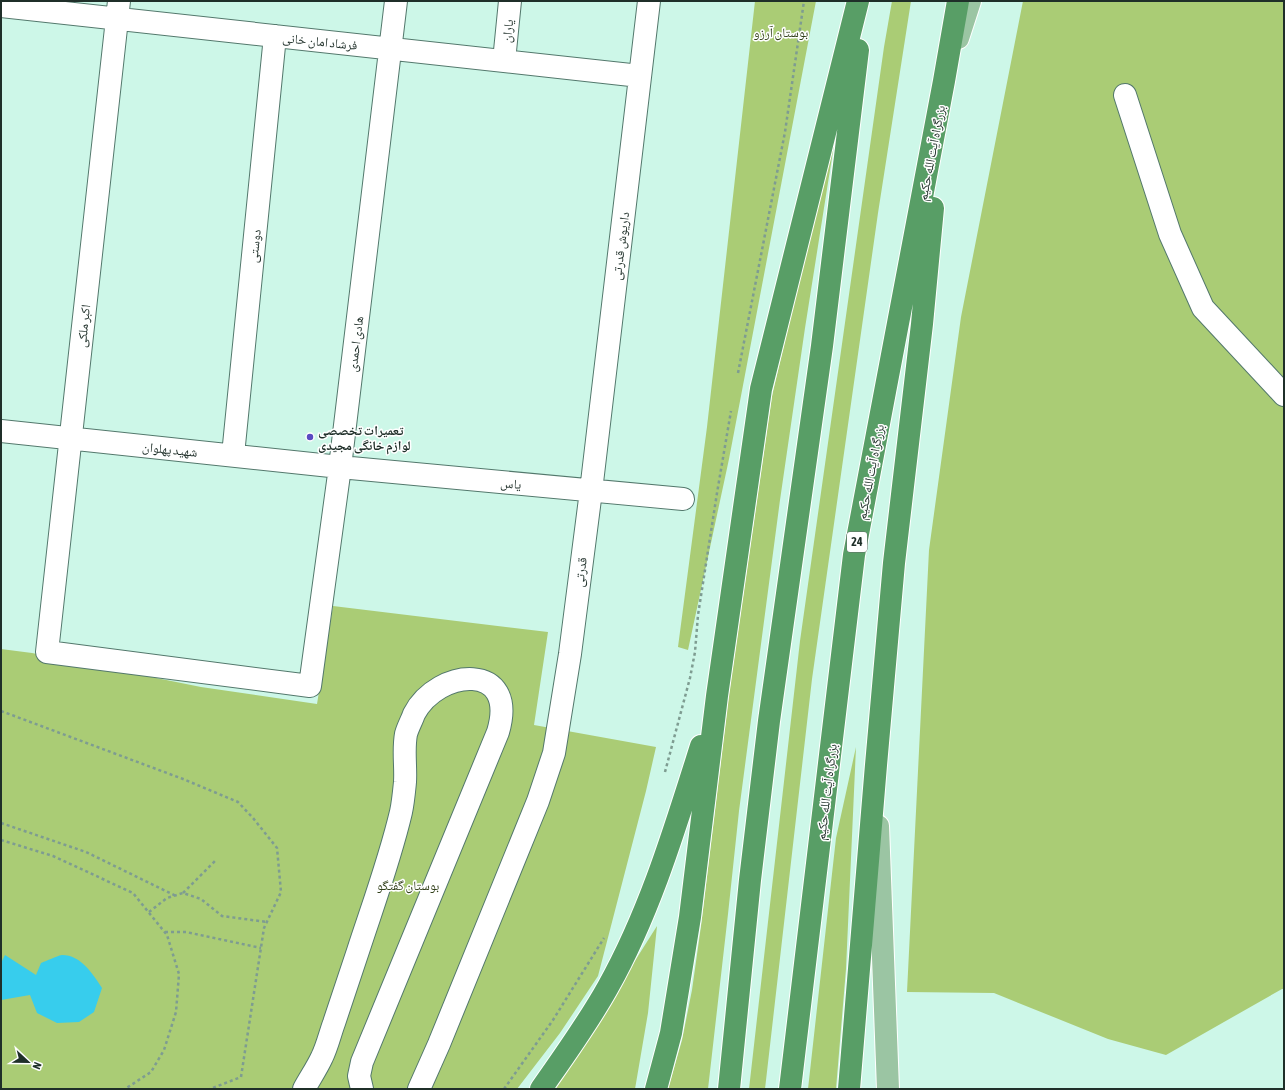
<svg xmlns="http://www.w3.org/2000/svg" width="1285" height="1090" font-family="'Asap Condensed','Noto Naskh Arabic',sans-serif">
  <rect width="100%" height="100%" fill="#cdf7e8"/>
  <path fill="#aacc75" d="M755,1H816L729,459L688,650L678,647L707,427Z
    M892,1H911L878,213L812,679L765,1089H749L800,641L884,47Z
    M1023,1H1284V989H1282L1166,1055L1108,1039L994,993L907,992L929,550L961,317Z
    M840,107L805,328L780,500L739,811L728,914L708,1089H668L682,1040L692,990L701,926L729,694L772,396Z
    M333,606L548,632L534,725L656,747L646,791L598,976L560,1033L517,1089H1V649L32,653L201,687L317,704Z
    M856,747L846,969L836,1089H808L836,838Z
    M657,926L648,1013L635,1089H550L579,1049Z"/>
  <path fill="#37cded" d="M5,955L36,975L41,963C47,961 56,956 62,955C81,955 93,974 102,988L94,1012L79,1022L57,1023L37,1013L30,995L1,1000V963Z"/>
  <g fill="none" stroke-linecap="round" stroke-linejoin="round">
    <g stroke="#53786c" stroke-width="24">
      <path id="minor" d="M119,1L47,652L310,686L340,467L396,1
        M1,6L640,76
        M504,61L510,1
        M1125,95L1170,234L1203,308L1284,395
        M1,431L340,467L683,499
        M233,455L275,36
        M304,1089C310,1078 317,1068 322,1057C327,1047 330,1034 334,1023C342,999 350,975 358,951C373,905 390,859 401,812C403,803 404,792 405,782C406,766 403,750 406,734C408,727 412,720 414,714C438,668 519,661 498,732L362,1062L359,1076L362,1089
        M419,1089L439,1044L538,801L554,753L570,654L591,491L649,1"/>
    </g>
    <g stroke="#fff" stroke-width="24">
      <path id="major" d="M958,38L970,1
        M878,826L888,1089"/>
    </g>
    <g stroke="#fff" stroke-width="24">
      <path id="highway" d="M541,1089C564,1056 588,1023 608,987C650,912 675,828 701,746
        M656,1089L671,1033L690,917L717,696L761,389L858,1
        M729,1089L750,880L769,721L822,346L858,50
        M790,1089L854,555L944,81L958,1
        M849,1089L876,765L894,563L922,324L933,208"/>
    </g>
    <path stroke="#7e9c91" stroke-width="2.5" stroke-dasharray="3 3" stroke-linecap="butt" d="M738,373L785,132L804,1
      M1,711L183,779L238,802L253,818L277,848L281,892L264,928L241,1077L210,1089
      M665,772L690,678L695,652L698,615L717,493L731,411
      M1,823L86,852L176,896
      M1,840L53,856L133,893L167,935L179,974L176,1012L164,1050L151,1072L125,1089
      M183,893L216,860
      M149,912L167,898L183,893L201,899L222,916L267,922
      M165,932H186L261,948
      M504,1089L553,1020L604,938"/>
    <use href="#minor" stroke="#fff" stroke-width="22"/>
    <use href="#major" stroke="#9bc5a3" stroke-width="22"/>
    <use href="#highway" stroke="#589e66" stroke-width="22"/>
  </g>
  <circle fill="#5a4ac2" stroke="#fff" stroke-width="1.5" cx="310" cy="437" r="4"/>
  <g text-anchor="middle" stroke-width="3" stroke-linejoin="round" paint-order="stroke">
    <rect fill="#fff" stroke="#626d69" stroke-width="1" x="847" y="532" width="20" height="20" rx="3"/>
    <g font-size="12" font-weight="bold" fill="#1f2f29">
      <text x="857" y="546">24</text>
    </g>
    <g font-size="13" fill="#1f2f29" stroke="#fff">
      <text transform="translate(507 31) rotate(-84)" y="5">یاران</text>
      <text transform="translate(320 41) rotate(6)" y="5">فرشاد امان خانی</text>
      <text transform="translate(931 153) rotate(-79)" y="5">بزرگراه آیت الله حکیم</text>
      <text transform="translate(254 246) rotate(-84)" y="5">دوستی</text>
      <text transform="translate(620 246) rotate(-83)" y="5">داریوش قدرتی</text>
      <text transform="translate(83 326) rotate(-84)" y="5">اکبر ملکی</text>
      <text transform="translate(355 344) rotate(-83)" y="5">هادی احمدی</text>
      <text transform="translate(170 449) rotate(6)" y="5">شهید پهلوان</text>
      <text transform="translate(870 472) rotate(-79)" y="5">بزرگراه آیت الله حکیم</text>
      <text transform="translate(511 483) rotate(6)" y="5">یاس</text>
      <text transform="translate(580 572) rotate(-83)" y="5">قدرتی</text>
      <text transform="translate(826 792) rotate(-83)" y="5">بزرگراه آیت الله حکیم</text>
    </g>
    <g font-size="13" fill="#32401a" stroke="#fff">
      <text x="781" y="37">بوستان آرزو</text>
      <text x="408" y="890">بوستان گفتگو</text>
    </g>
    <g font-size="13" font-weight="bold" fill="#1f2f29" stroke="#fff" text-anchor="start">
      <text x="318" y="435">تعمیرات تخصصی<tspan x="318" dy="15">لوازم خانگی مجیدی</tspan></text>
    </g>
  </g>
  <rect width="1285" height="1090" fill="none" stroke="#1f2f29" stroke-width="4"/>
  <g transform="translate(28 1062) rotate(112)" stroke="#ffffff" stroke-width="3" paint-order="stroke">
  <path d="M0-3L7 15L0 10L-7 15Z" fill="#1f2f29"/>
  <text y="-6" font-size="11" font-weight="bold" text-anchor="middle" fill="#1f2f29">N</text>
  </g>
</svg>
